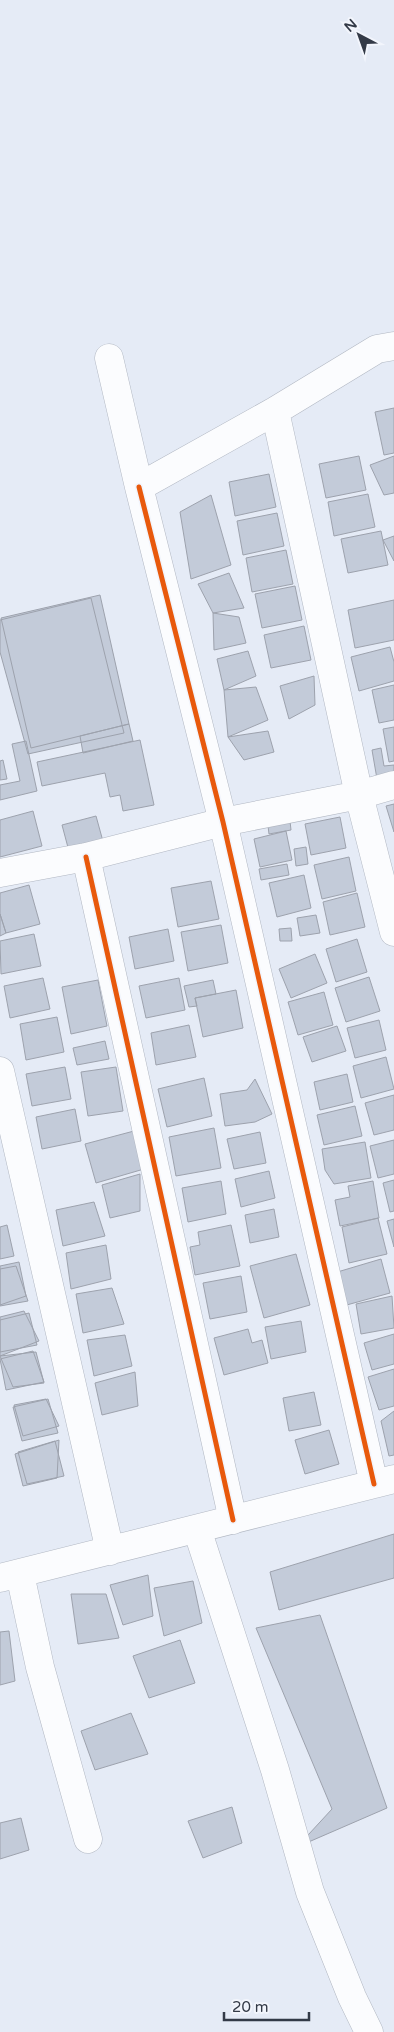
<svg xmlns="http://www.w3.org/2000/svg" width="394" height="2032" font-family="'Varela Round',sans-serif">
  <rect width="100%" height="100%" fill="#e5ebf6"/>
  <path fill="#c3cbd9" stroke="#9da2ad" d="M394,408V453L384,455L375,412Z
    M359,456L366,490L326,498L319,464Z
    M394,456V493L384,495L370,465Z
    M269,474L276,507L235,516L229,482Z
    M368,494L375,527L334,536L328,502Z
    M211,495L231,565L191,579L180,512Z
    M277,513L284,546L243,555L237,521Z
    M381,531L388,565L348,573L341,539Z
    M394,536V561L383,540Z
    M286,550L293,584L252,592L246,558Z
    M229,573L244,608L213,613L198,584Z
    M295,586L302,620L262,628L255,594Z
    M100,595L129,724L31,748L1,618Z
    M91,598L124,733L28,754L0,652V620Z
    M394,600V640L355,648L348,610Z
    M213,613L239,617L246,643L214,650Z
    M304,626L311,660L271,668L264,635Z
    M390,647L394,662V681L359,691L351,657Z
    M248,651L256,676L224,690L217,659Z
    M314,676L315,705L289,719L280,686Z
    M394,685V720L379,723L372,690Z
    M256,687L268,720L228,737L224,690Z
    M129,724L133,741L83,753L80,736Z
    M394,727V761L389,762L383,729Z
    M268,731L274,752L244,760L228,737Z
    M140,740L154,805L123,811L120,795L110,797L105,773L42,786L37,762Z
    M26,741L37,791L0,800V785L20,781L12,744Z
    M381,748L384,766L394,765V776L377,779L372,750Z
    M3,760L7,779L0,780V761Z
    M394,804V832L386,806Z
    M33,811L42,846L0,857V820Z
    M96,816L104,845L70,855L62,825Z
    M340,817L346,848L311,855L305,824Z
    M290,821L291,830L269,834L268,826Z
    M286,831L292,860L260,867L254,839Z
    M306,847L308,864L296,866L294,849Z
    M349,857L356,891L322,899L314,865Z
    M287,864L289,875L261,880L259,869Z
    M304,875L311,908L277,917L269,883Z
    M211,881L219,919L178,927L171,888Z
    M29,885L40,924L6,933L0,914V893Z
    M357,893L365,927L330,935L323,902Z
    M0,914L6,933L0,936Z
    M316,915L320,933L300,936L297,918Z
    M221,925L228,963L188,971L181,932Z
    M291,928L292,941H280L279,929Z
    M168,929L174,961L135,969L129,937Z
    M34,934L41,966L1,974L0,941Z
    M357,939L367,972L336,982L326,949Z
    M315,954L327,983L291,998L279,969Z
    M369,977L380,1011L346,1022L335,988Z
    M43,978L50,1009L10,1018L4,986Z
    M179,978L185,1010L146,1018L139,986Z
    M98,980L107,1026L71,1034L62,987Z
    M213,980L216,994L195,998L197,1006L189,1007L184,986Z
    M236,990L243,1028L203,1037L195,998Z
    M324,992L333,1025L298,1035L288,1002Z
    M57,1017L64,1052L26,1060L20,1024Z
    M379,1020L386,1050L355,1058L347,1028Z
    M189,1025L196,1057L156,1065L151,1033Z
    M337,1026L346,1051L312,1062L303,1037Z
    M105,1041L109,1059L77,1065L73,1048Z
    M386,1057L394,1089L361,1098L353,1066Z
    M65,1067L71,1099L32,1106L26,1074Z
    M116,1067L123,1111L88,1116L81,1072Z
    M347,1074L353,1102L320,1110L314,1082Z
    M204,1078L212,1116L167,1127L158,1089Z
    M255,1079L272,1114L255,1122L225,1126L220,1094L247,1090Z
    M394,1095V1130L374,1135L365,1103Z
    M355,1106L362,1136L324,1145L317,1115Z
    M75,1109L81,1141L42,1149L36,1117Z
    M214,1128L221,1168L176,1176L169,1137Z
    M134,1131L144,1169L96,1183L85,1144Z
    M260,1132L266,1163L234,1169L227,1139Z
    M394,1140V1174L378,1178L370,1146Z
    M365,1142L371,1178L334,1184L325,1170L322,1149Z
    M269,1171L275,1198L241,1207L235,1179Z
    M140,1174V1211L110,1218L102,1185Z
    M394,1180V1211L390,1212L383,1183Z
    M221,1181L226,1214L188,1222L182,1188Z
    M373,1181L379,1218L340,1226L335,1200L350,1197L348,1186Z
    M94,1202L105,1236L63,1246L56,1210Z
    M274,1209L279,1237L250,1243L245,1215Z
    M378,1218L387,1254L349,1263L342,1227Z
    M394,1219V1247L387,1221Z
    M7,1225L14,1256L0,1259V1227Z
    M231,1225L240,1266L195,1275L190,1247L200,1245L198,1232Z
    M106,1245L111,1279L71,1289L66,1253Z
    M296,1254L310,1305L264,1318L250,1266Z
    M381,1259L390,1293L343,1306L334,1273Z
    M19,1262L26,1296L0,1305V1266Z
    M16,1266L28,1301L0,1306V1269Z
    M241,1276L247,1312L210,1319L203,1283Z
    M112,1288L124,1324L83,1333L76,1294Z
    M392,1296L394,1328L361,1334L356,1304Z
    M24,1311L39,1341L0,1356V1317Z
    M29,1313L37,1345L0,1352V1320Z
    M301,1321L306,1352L271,1359L265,1327Z
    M248,1329L252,1343L262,1340L268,1363L224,1375L214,1338Z
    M394,1334V1364L372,1370L364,1343Z
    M125,1335L132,1366L94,1376L87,1340Z
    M33,1351L44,1382L6,1390L0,1359Z
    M36,1352L44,1383L13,1387L0,1356Z
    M394,1369V1406L379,1410L368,1377Z
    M135,1372L138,1406L102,1415L95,1383Z
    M314,1392L321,1425L289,1431L283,1398Z
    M46,1399L59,1426L23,1436L14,1405Z
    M48,1399L58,1433L22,1441L13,1407Z
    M394,1411V1455L389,1456L381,1421Z
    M329,1430L339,1464L305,1474L295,1440Z
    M59,1440L57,1478L23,1486L15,1454Z
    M55,1441L64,1476L27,1484L18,1452Z
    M394,1534V1578L279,1610L270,1572Z
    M148,1575L153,1616L123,1625L110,1585Z
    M193,1581L202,1623L164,1636L154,1588Z
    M71,1594H106L119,1638L78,1644Z
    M320,1615L387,1808L297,1847L332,1809L256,1628Z
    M9,1631L15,1681L0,1685V1632Z
    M180,1640L195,1683L149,1698L133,1656Z
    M131,1713L148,1754L95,1770L81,1731Z
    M232,1807L242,1843L203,1858L188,1821Z
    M21,1818L29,1850L0,1859V1823Z"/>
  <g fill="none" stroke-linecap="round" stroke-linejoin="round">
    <g stroke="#b1b7c2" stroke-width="29">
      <path id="minor" d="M109,358L139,487L275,411L377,349L394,346
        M275,411L359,795L394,932
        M139,487L223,822L374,1484
        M86,857L233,1520
        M0,873L86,857L223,822L359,795L394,785
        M0,1071L110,1551
        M197,1529L275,1770L310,1892L352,1997L369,2032
        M20,1574L40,1667L88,1839
        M0,1578L394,1479"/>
    </g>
    <use href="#minor" stroke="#fbfcfe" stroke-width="28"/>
    <g stroke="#f2f5fc" stroke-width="8">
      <path id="cycleway" d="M139,487L223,822L374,1484
        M86,857L233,1520"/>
    </g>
    <use href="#cycleway" stroke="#e8590c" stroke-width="5"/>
  </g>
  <g transform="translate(359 35) rotate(319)" stroke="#f2f5fc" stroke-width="4" paint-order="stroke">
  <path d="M0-4L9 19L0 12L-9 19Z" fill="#333a47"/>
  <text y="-8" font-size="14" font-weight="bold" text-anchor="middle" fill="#333a47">N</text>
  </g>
  <path d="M224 2012v8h85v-8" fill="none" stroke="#333a47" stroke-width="2.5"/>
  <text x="232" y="2012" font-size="15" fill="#333a47" stroke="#f2f5fc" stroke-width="4" paint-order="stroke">20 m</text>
</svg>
